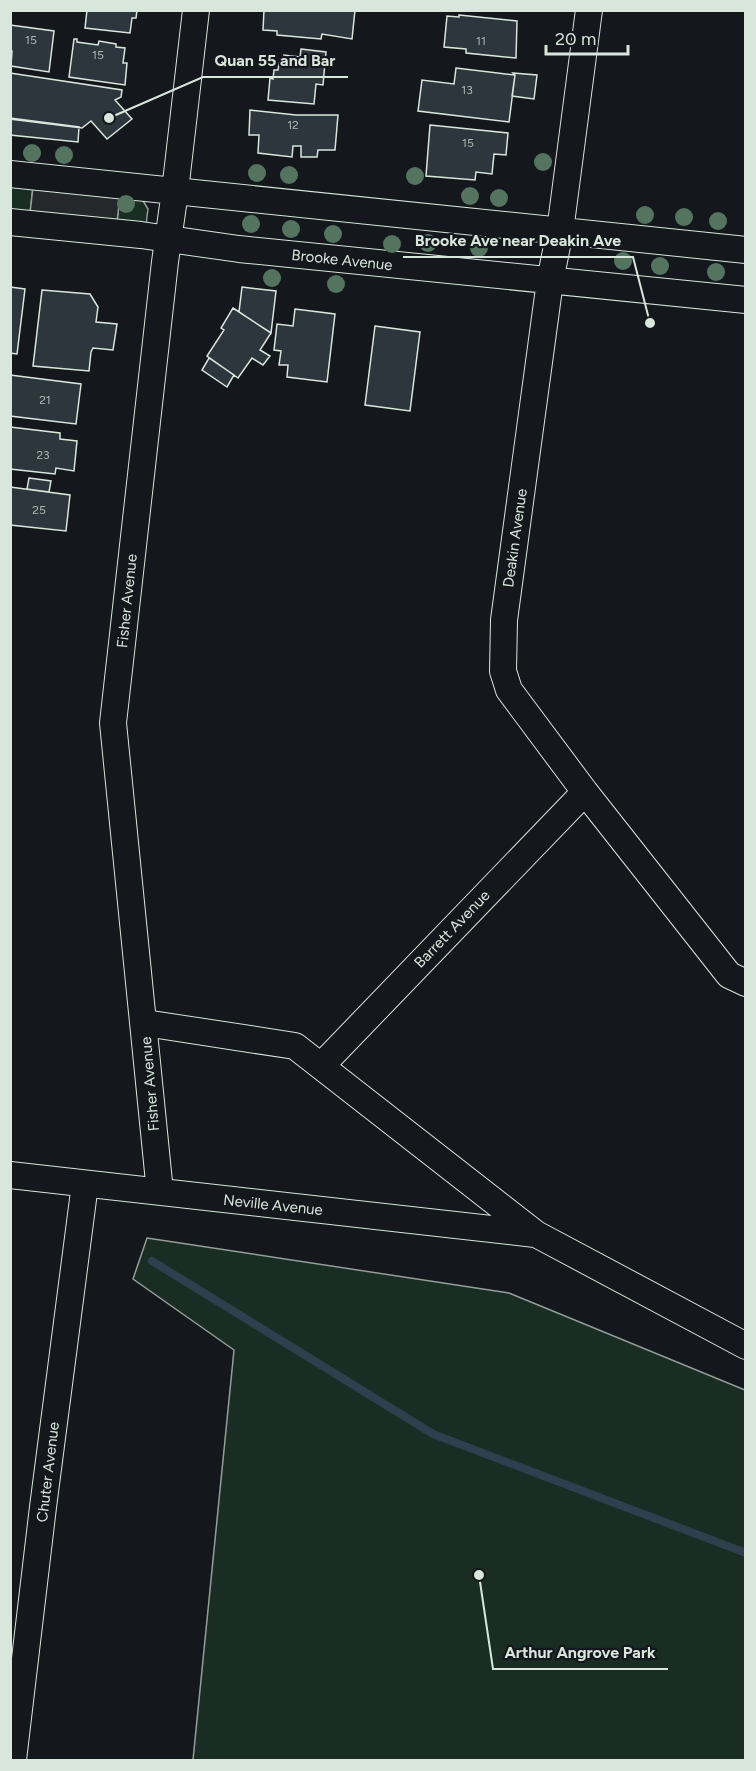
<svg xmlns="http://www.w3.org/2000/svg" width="756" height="1771" font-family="Figtree,sans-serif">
  <rect width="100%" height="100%" fill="#14181c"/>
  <path fill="#1a2d24" stroke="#939e99" stroke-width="1.5" d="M10,185L33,187L30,213L11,211Z
    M120,196L142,199L148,209L146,225L117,222Z
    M147,1238L509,1293L745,1390V1760H193L234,1350L133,1279Z"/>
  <path fill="#24282b" stroke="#939e99" stroke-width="1.5" d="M33,187L120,196L117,222L30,213Z"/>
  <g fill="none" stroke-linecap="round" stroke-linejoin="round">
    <path stroke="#2f3f4d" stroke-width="8" d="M152,1261L433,1434L746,1553"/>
  </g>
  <path fill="#2c363c" stroke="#d8e6dc" stroke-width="1.5" d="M87,10H137L136,18H132L130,33L85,28Z
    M264,10H355L352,39L322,34L321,39L277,35V31L263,30Z
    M459,15L517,21L516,58L466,53V49L444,47L447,16L459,17Z
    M10,25L54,31L49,72L11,66L12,51L10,50Z
    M74,39H77V42L98,45L99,41L116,44V47L125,48L123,63H127L125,85L69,77Z
    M301,49L326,52L323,85L316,84L314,104L268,100L270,78L273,79L274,70H278L279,63H284V55L300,57Z
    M456,68L515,75L509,122L418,111L422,80L454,84Z
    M10,73L122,90L121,97L115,100L132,119L107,139L91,121L82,128L10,119Z
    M513,73L537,75L534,99L512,96L515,75Z
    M250,110L296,115H338L335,150H318L317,157H301V146H293L292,157L258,153L259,135H249Z
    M10,118L79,127L78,142L10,135Z
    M430,125L508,133L506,155L494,154L492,174L476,172L475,180L426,176Z
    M10,287L25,289L17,354L10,353Z
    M242,287L276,291L271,333L239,312Z
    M42,290L90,294L98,307L96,322L117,324L113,350L93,348L91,352L89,371L33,366Z
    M233,308L271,333L260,350L270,356L263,365L252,358L238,378L207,356L224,330L221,328Z
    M295,309L335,314L327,382L287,377L288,365H279L281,351L274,350L277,324L293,326Z
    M375,326L420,332L410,411L365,405Z
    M209,358L234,375L227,387L202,370Z
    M10,375L81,384L76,424L10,416Z
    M10,427L60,433V439L77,441L74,471L56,468L55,474L10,469Z
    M29,478L51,481L49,492L27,489Z
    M10,487L70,495L66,531L10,525Z"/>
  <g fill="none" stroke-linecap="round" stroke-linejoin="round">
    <g stroke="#d8e6dc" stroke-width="28">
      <path id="street" d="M589,10L560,231L550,281L504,620L503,671L509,690L585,792L729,975L746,983
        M10,174L746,250
        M10,222L141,235L239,249L746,300
        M145,1023L295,1046L536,1234L746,1346
        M321,1066L585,792
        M10,1175L535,1234
        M160,1192L113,723L165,262L175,191L196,10
        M13,1760L43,1507L85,1184"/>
    </g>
    <use href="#street" stroke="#14181c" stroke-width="26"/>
  </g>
  <g fill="#55745f">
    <circle cx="32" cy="153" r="9"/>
    <circle cx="64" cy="155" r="9"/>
    <circle cx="543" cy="162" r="9"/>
    <circle cx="257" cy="173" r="9"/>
    <circle cx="289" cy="175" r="9"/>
    <circle cx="415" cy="176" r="9"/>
    <circle cx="470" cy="196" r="9"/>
    <circle cx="499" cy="198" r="9"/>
    <circle cx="126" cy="204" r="9"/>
    <circle cx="645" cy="215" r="9"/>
    <circle cx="684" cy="217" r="9"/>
    <circle cx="718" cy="221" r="9"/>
    <circle cx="251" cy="224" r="9"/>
    <circle cx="291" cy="229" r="9"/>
    <circle cx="333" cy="234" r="9"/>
    <circle cx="428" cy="243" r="9"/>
    <circle cx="392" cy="244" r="9"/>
    <circle cx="479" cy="248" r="9"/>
    <circle cx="623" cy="261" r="9"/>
    <circle cx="660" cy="266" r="9"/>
    <circle cx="716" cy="272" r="9"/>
    <circle cx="272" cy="278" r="9"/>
    <circle cx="336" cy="284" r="9"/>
  </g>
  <g text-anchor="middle" stroke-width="4.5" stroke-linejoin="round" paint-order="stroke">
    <g font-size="12" fill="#adbab4">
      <text x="31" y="44">15</text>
      <text x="481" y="45">11</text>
      <text x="98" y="59">15</text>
      <text x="467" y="94">13</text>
      <text x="293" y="129">12</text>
      <text x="468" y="147">15</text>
      <text x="45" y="404">21</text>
      <text x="43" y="459">23</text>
      <text x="39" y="514">25</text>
    </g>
    <g font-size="15" fill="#d8e6dc" stroke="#14181c">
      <text transform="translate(342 260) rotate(6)" y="5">Brooke Avenue</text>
      <text transform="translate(515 538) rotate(-82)" y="5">Deakin Avenue</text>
      <text transform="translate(127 601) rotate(-84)" y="5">Fisher Avenue</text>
      <text transform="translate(452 929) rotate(-46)" y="5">Barrett Avenue</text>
      <text transform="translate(150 1084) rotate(-95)" y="5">Fisher Avenue</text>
      <text transform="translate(273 1205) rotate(6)" y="5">Neville Avenue</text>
      <text transform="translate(48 1472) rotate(-83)" y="5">Chuter Avenue</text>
    </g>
  </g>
  <path fill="none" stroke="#d8e6dc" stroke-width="2" d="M109 118L203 77H348M650 323L633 257H403M479 1575L493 1669H668"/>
  <g fill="#d8e6dc" stroke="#14181c" stroke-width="2">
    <circle cx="109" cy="118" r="6"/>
    <circle cx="650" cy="323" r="6"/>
    <circle cx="479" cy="1575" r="6"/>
  </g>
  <g font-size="16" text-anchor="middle" font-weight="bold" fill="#d8e6dc" stroke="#14181c" stroke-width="4.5" stroke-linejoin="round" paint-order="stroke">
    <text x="275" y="66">Quan 55 and Bar</text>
    <text x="518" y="246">Brooke Ave near Deakin Ave</text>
    <text x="580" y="1658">Arthur Angrove Park</text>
  </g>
  <rect width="756" height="1771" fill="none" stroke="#d8e6dc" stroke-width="24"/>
  <path d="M546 45v9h82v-9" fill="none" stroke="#d8e6dc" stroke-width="3"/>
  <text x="555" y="45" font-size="18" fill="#d8e6dc" stroke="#14181c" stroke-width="4.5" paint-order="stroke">20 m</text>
</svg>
